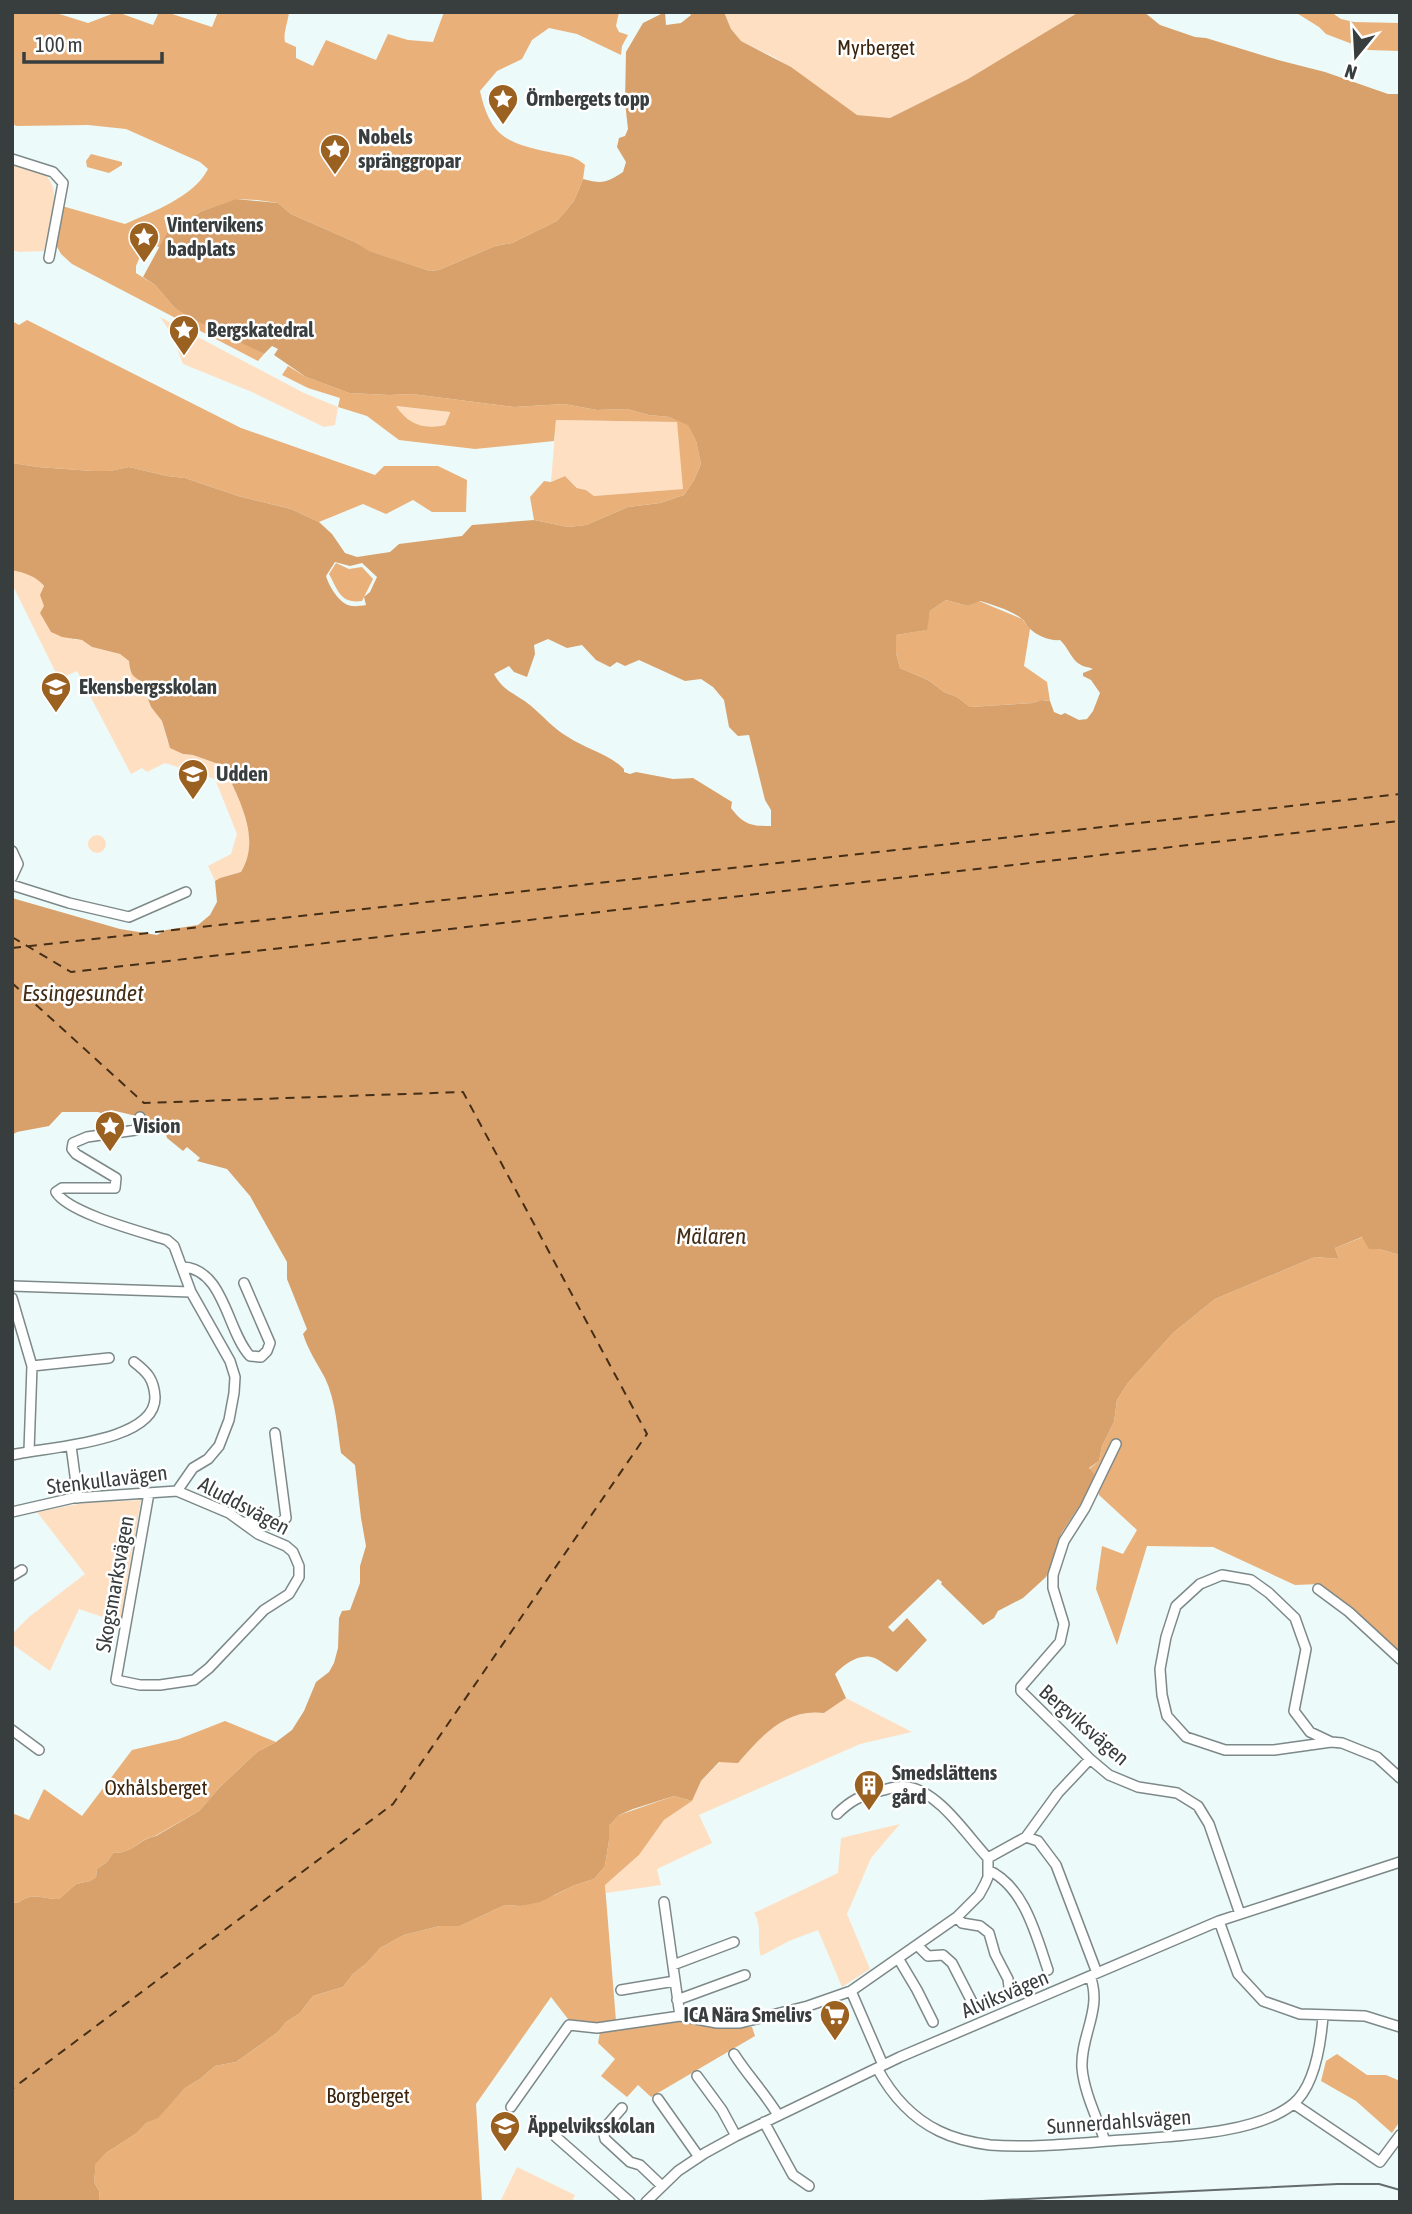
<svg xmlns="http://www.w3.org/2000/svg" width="1412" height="2214" font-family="'Asap Condensed',sans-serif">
  <rect width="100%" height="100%" fill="#ecfaf9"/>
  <path fill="#ffdfc2" d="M724,12H1079L968,79L890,118L857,115L776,58L741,41L731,29Z
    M12,163C21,165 31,167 39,171C67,184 49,227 44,251L19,252L12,250Z
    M160,317L304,393L338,407L335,425L324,427L252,392L183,364L171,333Z
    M395,406L450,412L445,425C421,430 409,424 395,406Z
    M556,420L677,422L684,489L594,496L586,490L578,488L565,476L551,482Z
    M12,570L26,573L39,579L75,640H82L92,647L120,654L129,661L130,671L141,681L151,707L162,721L168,743L183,754L193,755L224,766C238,799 262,837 241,872L220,878L215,881L208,866L231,854L237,834L215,779L165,763L147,772L142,768L131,774L77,671L59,679L12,584Z
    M88 844a9 9 0 1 1 18 0a9 9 0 1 1-18 0Z
    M141,1500L120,1623L79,1609L50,1671L12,1644V1634L29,1617L85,1574L37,1512L83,1503Z
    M846,1698L912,1732L860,1744L699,1815L712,1843L657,1869L661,1885L606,1893L605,1885L639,1855L664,1820L692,1801L701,1781L720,1762H738C761,1735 786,1708 824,1713Z
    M900,1824L871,1858L847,1914L870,1969L842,1987L818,1930L789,1941L761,1956C756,1942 763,1926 754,1913L838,1873L841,1838Z
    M517,2167L575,2195L572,2202H500Z"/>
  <path fill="#e9b07a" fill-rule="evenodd" d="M12,12H53L88,23L117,12L153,25L159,12H166L212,27L218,12H289C288,22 283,33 285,42L296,47V58L313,66L326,40L376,60L388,34L408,40L433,42L444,12H619L616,26L619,32L628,35L622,46L621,55L577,34L549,28L532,40L522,59L497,71L480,91C490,135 505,143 549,152C564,156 573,154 585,165L583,179L574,201L557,221L512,243L495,246L439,270L430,271L368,251L357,243L291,214L278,203L257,200L237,199L202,211L168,231L160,247L145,245L136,266V273L155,285L174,307L264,354L258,361L72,264L61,254L56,245L62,206L125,224C152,212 194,197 208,169L200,162L126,129L88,125L16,126L12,123Z
    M1295,12H1331L1341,19L1354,22L1400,23V51L1368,50L1326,34L1319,27Z
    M91,154L122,162V165L109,173L87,167L86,161Z
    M27,320L241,428L375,475L384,466H438L467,480L466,512H432L413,500L386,514L363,504L319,522L291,509L238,496L185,478L167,476L129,467L110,471H92L38,467L12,463V321L19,325Z
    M288,366L306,377L349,393L389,395L412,394L514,407L564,404L597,410L627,409L649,415L669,417L688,424L696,441L701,464L694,480L684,495L660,503L628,507L586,525L568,527L534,520L530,497L544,481L551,482L565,476L577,488L586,490L594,496L683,489L677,422L556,420L554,441L475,449L399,440L367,416L338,407L340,398L308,388L282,375ZM396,406L450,412V413L445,425C423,430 408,424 396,406Z
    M336,563L349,569L362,567L373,579L362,601C340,604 338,590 329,574Z
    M946,600L968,606L979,601L1022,619L1030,629L1024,666L1047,682L1050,701L1043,700L1033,703L970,707L957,697L944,692L928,680L900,668L896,653V635L926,630L930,611Z
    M1363,1237L1379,1249L1400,1255V1654L1320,1584L1295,1585L1213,1547L1147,1546L1117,1645L1096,1589L1102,1546L1123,1554L1137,1530L1099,1495L1095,1475L1089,1469L1099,1461L1102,1446L1114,1422L1117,1400L1128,1383L1173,1333L1215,1299L1315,1257L1339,1259L1335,1248Z
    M225,1721L276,1742L257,1752L219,1788L199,1811L155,1836C138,1839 135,1853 113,1853L107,1862L97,1869L96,1877L90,1881L76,1884L59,1899C41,1899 33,1891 18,1903L12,1902V1813L29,1820L44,1789L82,1816L132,1750L179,1739Z
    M674,1796L692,1801L664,1820L639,1855L605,1885L616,2021L596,2024L568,2019L551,1997L476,2104L482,2202H100L99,2191L94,2182L96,2162L106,2153L137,2133L146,2123L158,2117L185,2088L200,2079L215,2066L236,2062L278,2032L286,2022L300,2013L313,1996L343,1987L353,1974L368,1962L380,1948L404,1935L440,1926H460L505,1905L521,1906L555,1895L575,1885L594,1879L605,1866L609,1840V1826L619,1815Z
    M682,2021L714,2028L752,2027L755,2036L651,2097L638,2085L627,2097L601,2076L615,2059L598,2043L600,2032Z
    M1337,2054L1367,2075H1386L1400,2081V2121L1392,2133L1356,2101L1321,2081L1326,2061Z"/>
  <path fill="#d8a16b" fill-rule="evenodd" d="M665,12L666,25L681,23L691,15L689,12H724L731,29L741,41L791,67L857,115L890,118L968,79L1079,12H1144L1160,25L1195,37L1206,38L1278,60L1325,72L1388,94H1400V1255L1379,1249H1369L1362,1237L1335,1248L1339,1259L1315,1257L1215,1299L1173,1333L1128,1383L1117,1400L1114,1422L1102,1446L1099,1461L1089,1468L1095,1475L1084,1499L1061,1534L1057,1553L1046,1577L1023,1598L998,1611L994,1618L983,1625L941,1584L942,1582L938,1579L888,1627L893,1632L907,1618L927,1640L897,1672C889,1668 879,1658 871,1657C858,1654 843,1665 835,1674L846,1698L824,1713C786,1708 761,1736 738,1763L719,1762L701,1781L692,1801L674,1796L633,1809L619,1815L609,1826V1840L605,1866L594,1879L575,1885L540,1902L521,1906L505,1905L460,1926H440L404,1935L380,1948L368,1962L353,1974L343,1987L313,1996L300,2013L286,2022L278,2032L236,2062L215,2066L200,2079L185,2088L158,2118L146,2123L137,2133L106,2153L96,2163L94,2182L99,2191L100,2202H12V1902L18,1903C33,1891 41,1899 59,1899L76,1884L90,1881L96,1877L97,1869L107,1862L113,1853C135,1853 138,1839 156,1836L199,1811L219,1788L257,1752L276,1742L292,1730L304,1711L316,1682L329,1672L334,1663L338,1648L339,1618L342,1611L350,1610L360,1583V1566L366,1546L361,1518L355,1465L341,1453C337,1428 336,1401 325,1378C317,1363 308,1350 303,1334L307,1329L287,1279V1262L250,1196L227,1169L197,1161L200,1158L187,1147L183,1151L167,1138L165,1131L145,1118L111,1110L104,1114L98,1112H62L49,1126L17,1132L12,1135V898L120,929L157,935L166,930L198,925L210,915L217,902L215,881L220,878L241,872C262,837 238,799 224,766L193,755L183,754L170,748L162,721L151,707L141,681C131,676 130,672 129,661L120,654L92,647L82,640L62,637L51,632L40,613L44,606L40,595L44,586C36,576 25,573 12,570V463L38,467L92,471H110L129,467L167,476L185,478L238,496L291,509L319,522L332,534L345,553L357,557L390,552L399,544L462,536L472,525L534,520L568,527L586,525L628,507L660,503L684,495L694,480L701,464L696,441L688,425L669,417L649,415L627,409L597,410L564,404L514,407L412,394L389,395L349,393L306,377L274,355L278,349L272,346L264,354L189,317L174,307L155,285L143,277L168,231L202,211L236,199L278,203L291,214L357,243L369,251L430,271L439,270L495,246L512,243L557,221L574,201L583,179C603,184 606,183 623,172L626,162L617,147L619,138L625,136L628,129L625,102L626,52L643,23ZM335,562L350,566L362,563L377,577L370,592L364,597L366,605C360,606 353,607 348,605C338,601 329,586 326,576ZM946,600L968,606L980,601C993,605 1011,610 1022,619C1025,621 1026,625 1029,628C1037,636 1050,641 1060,640C1068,647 1072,661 1081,665C1084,667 1089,667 1093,669L1083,673V676L1091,680L1100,693L1093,711L1087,719L1079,720L1065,713L1061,715L1054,712L1050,701L1042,700L1033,703L970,707L957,697L944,692L928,680L900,668L896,653V635L927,630L930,611ZM548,639L567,648L582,645L596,660L610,667L617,662L625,666L639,660L685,681L701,679L713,687L724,700L729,727L738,736L749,735L765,800L771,810V826C751,826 744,825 731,808L732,802L693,778L673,779L636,772L630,774L624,772V769C609,754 586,749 568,737C554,729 543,716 530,705C515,693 504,692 494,674L509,666L514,672L527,677L535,654L534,645Z"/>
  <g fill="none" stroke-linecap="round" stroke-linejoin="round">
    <path stroke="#452e16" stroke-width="2" stroke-dasharray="9 7" stroke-linecap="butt" d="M12,937L71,972L1400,821
      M12,948L1400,794
      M12,983L144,1103L463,1092L647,1434L393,1804L12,2089"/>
    <g stroke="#7d8988" stroke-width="12">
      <path id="minor" d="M12,159L53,172L63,183L49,258
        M12,851L18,864L12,877
        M12,885L69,903L129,917L186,892
        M140,1117L136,1130L87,1137L73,1143L72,1149L76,1154L116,1178L115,1188H62L56,1192C68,1213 142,1232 167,1240L174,1246L191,1292
        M183,1267C224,1269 227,1331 250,1356L261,1357L267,1351L270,1343L244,1283
        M12,1286L191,1292L230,1361L235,1377L234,1393L229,1420L219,1446L208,1459L193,1468L177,1491L73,1498L12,1512
        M12,1298L32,1366L29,1451
        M32,1366L109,1358
        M1116,1444L1085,1508L1064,1541L1053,1575V1588L1064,1624L1060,1642L1021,1687V1691L1090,1759L1109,1775L1138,1787L1177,1793L1198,1806L1209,1824L1240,1914
        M71,1446L78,1498
        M12,1455C44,1447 156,1443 155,1397C154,1379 147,1372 134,1362
        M149,1493L116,1680L140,1685H160L194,1680L209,1668L264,1610L289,1594L299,1577V1566L293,1552L286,1546L258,1534L229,1513L177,1491
        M243,1522L276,1525L286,1518L275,1433
        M12,1576L22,1570
        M1318,1589L1349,1612L1400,1659
        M12,1730L39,1750
        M1331,1742L1274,1750H1225L1186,1737L1167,1716L1162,1695L1160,1669L1166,1637L1176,1606L1200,1584L1222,1575L1251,1580L1269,1593L1295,1618L1306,1649L1294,1711L1310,1732L1331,1742L1342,1743L1377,1757L1400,1778
        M837,1814C850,1801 861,1795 880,1791C888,1789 898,1785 907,1787C939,1791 967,1836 988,1858
        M1026,1837L1038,1841L1056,1865L1097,1973
        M988,1870C1024,1886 1036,1935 1048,1970
        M664,1902L680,2016
        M957,1917L962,1923L980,1926L989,1933L995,1954L1008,1979L1009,1987
        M1219,1921L1238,1974L1263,2001L1300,2014L1365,2016L1400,2027
        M918,1946L928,1956L943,1955L952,1963L972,2002
        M898,1958L917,1990L933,2022
        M673,1965L734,1942
        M1090,1976C1103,2009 1080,2036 1082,2068C1084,2092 1097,2118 1105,2141
        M621,1990L675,1981
        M851,1991L883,2065
        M677,2000L745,1975
        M734,2054C748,2076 765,2093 778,2115
        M877,2068C891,2094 912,2118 939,2131C953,2138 975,2143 990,2145C1035,2148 1079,2143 1123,2140C1171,2136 1255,2135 1293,2104C1315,2086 1321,2042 1323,2016
        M697,2076L722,2110L736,2136
        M658,2099L699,2157
        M1294,2104L1380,2162L1400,2135
        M511,2107L569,2025L597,2028L680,2016L717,2023H740L808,2006L851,1991L957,1917L979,1895L985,1884L988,1877V1858L1026,1837L1058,1793L1090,1759
        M622,2108L603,2130L605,2139L630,2162L640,2165L662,2186
        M764,2122L793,2175L809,2186
        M556,2137L630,2202
        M646,2202L678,2171L705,2153L736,2136L900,2057L1219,1921L1400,1862"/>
    </g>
    <use href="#minor" stroke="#fff" stroke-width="9"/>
    <path stroke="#656c6c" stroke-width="2" d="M962,2202L1338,2184H1379L1400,2190"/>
  </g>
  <defs>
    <g id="sight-pin" transform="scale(1.575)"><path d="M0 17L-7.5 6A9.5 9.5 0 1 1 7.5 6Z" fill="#9b6120" stroke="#fff"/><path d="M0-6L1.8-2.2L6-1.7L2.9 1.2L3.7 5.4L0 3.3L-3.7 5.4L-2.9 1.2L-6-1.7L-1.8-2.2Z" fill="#fff"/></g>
    <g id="school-pin" transform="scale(1.575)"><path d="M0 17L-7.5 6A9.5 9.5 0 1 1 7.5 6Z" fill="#9b6120" stroke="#fff"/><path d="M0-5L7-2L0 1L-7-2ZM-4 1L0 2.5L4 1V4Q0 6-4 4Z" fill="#fff"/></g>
    <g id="building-pin" transform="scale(1.575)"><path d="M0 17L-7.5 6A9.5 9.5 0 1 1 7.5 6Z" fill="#9b6120" stroke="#fff"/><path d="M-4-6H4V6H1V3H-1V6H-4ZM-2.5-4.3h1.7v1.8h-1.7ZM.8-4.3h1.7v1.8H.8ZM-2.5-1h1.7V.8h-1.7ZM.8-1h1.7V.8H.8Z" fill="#fff"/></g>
    <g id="supermarket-pin" transform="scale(1.575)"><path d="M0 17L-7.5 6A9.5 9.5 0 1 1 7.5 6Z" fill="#9b6120" stroke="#fff"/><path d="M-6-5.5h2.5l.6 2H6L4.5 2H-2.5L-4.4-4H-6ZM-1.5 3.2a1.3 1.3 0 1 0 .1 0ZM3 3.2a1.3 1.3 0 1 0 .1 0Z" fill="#fff"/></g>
  </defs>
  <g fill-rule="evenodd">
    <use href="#sight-pin" x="503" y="99"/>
    <use href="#sight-pin" x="335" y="149"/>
    <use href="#sight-pin" x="144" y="237"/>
    <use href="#sight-pin" x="184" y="330"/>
    <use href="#school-pin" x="56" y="687"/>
    <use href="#school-pin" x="193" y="774"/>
    <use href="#sight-pin" x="110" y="1126"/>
    <use href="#building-pin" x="869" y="1785"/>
    <use href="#supermarket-pin" x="835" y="2015"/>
    <use href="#school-pin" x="505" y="2126"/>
  </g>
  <g text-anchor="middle" stroke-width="5" stroke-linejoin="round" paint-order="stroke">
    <g font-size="21" fill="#3b240b" stroke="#fff">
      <text x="876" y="55">Myrberget</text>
      <text x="156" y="1795">Oxhålsberget</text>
      <text x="368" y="2103">Borgberget</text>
    </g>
    <g font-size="21" font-weight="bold" fill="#383d3d" stroke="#fff" text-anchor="start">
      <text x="526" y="106">Örnbergets topp</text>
      <text x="358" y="144">Nobels<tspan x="358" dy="24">spränggropar</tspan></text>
      <text x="167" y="232">Vintervikens<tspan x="167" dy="24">badplats</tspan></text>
      <text x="207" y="337">Bergskatedral</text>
      <text x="79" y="694">Ekensbergsskolan</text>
      <text x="216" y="781">Udden</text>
      <text x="133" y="1133">Vision</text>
      <text x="892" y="1780">Smedslättens<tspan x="892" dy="24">gård</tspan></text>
      <text x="812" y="2022" text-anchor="end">ICA Nära Smelivs</text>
      <text x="528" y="2133">Äppelviksskolan</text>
    </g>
    <g font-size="21" fill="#383d3d" stroke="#fff">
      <text transform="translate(107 1480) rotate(-7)" y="7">Stenkullavägen</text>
      <text transform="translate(244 1506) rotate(28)" y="7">Aluddsvägen</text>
      <text transform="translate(115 1584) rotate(-80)" y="7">Skogsmarksvägen</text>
      <text transform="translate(1084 1725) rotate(41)" y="7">Bergviksvägen</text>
      <text transform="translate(1005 1994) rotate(-23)" y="7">Alviksvägen</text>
      <text transform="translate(1119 2122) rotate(-4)" y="7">Sunnerdahlsvägen</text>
    </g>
    <g font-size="23" font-style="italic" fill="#452e16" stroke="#fff">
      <text x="83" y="1001">Essingesundet</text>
      <text x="711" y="1244">Mälaren</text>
    </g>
  </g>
  <rect width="1412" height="2214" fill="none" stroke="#383d3d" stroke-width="28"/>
  <g transform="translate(1356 56) rotate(198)" stroke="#ffffff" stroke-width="5" paint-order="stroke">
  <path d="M0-5L12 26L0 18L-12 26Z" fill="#383d3d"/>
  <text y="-10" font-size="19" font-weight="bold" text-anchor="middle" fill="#383d3d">N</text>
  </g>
  <path d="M24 52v10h138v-10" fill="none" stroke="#383d3d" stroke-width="3.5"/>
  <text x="35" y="52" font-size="21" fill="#383d3d" stroke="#ffffff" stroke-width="5" paint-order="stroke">100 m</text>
</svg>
